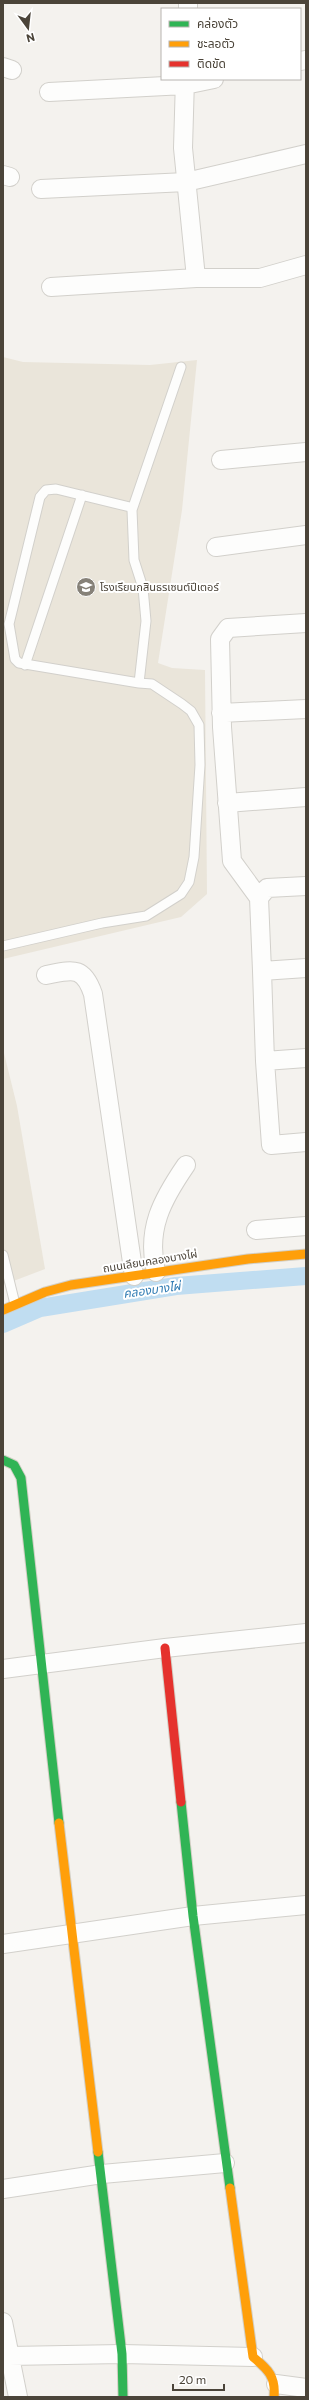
<svg xmlns="http://www.w3.org/2000/svg" width="309" height="2400" font-family="Commissioner,'Noto Sans Thai',sans-serif">
  <rect width="100%" height="100%" fill="#f4f2ee"/>
  <path fill="#eae5da" d="M3,357L23,362L150,365L197,360L182,510L158,663L172,668L205,670L207,894L181,917L3,959Z
    M3,1049L17,1106L45,1269L3,1285Z"/>
  <g fill="none" stroke-linecap="round" stroke-linejoin="round">
    <path stroke="#c0ddf1" stroke-width="18" d="M3,1324L40,1308L176,1286L306,1276"/>
    <g stroke="#d2d0cb" stroke-width="11">
      <path id="lane" d="M132,510L130,507L56,489L46,490L40,497L9,624L15,659L19,663L139,683L146,621L143,588L134,560L132,510L181,367
        M25,665L82,495
        M3,946L102,923L146,916L181,894L189,882L194,857L200,765L199,725L191,711L182,704L152,684L139,683
        M3,1255L15,1304"/>
    </g>
    <g stroke="#d2d0cb" stroke-width="20">
      <path id="street" d="M188,9V3
        M300,61L306,60
        M3,67L12,70
        M185,79L183,148L196,278H260L306,265
        M49,92L185,85L214,79
        M3,175L10,177
        M41,189L186,182L306,154
        M51,287L196,278
        M221,460L306,452
        M216,547L306,535
        M221,713L306,709
        M227,803L306,797
        M259,898L232,861L222,727L220,639L228,628L306,623
        M262,971L259,898L267,888L306,886
        M46,975C72,970 83,965 93,994L134,1276
        M306,1058L265,1061L271,1145L306,1142
        M265,1061L262,971L306,968
        M256,1230L306,1226
        M156,1272C146,1229 162,1200 186,1165
        M3,1669L165,1648L306,1633
        M3,1944L193,1916L306,1905
        M3,2189L102,2174L225,2163
        M3,2322L18,2397
        M9,2356L122,2354L253,2357
        M276,2384L306,2388"/>
    </g>
    <g stroke="#d3cfc5" stroke-width="11">
      <path id="fast" d="M3,1460L14,1465L21,1478L59,1823
        M181,1802L193,1916L230,2188
        M98,2152L122,2354L123,2397"/>
    </g>
    <g stroke="#d3cfc5" stroke-width="11">
      <path id="slow" d="M3,1310L45,1292L71,1285L248,1259L306,1254
        M59,1823L98,2152
        M230,2188L253,2357C268,2369 276,2377 274,2397"/>
    </g>
    <g stroke="#d3cfc5" stroke-width="11">
      <path id="jam" d="M165,1648L181,1802"/>
    </g>
    <use href="#lane" stroke="#fdfdfc" stroke-width="9"/>
    <use href="#street" stroke="#fdfdfc" stroke-width="18"/>
    <use href="#fast" stroke="#30b455" stroke-width="9"/>
    <use href="#slow" stroke="#ff9f0a" stroke-width="9"/>
    <use href="#jam" stroke="#e5322d" stroke-width="9"/>
  </g>
  <defs>
    <g id="school-disc" transform="scale(1)"><circle r="9.5" fill="#868178" stroke="#fff"/><path d="M0-5L7-2L0 1L-7-2ZM-4 1L0 2.5L4 1V4Q0 6-4 4Z" fill="#fff"/></g>
  </defs>
  <g fill-rule="evenodd">
    <use href="#school-disc" x="86" y="587"/>
  </g>
  <g text-anchor="middle" stroke-width="4" stroke-linejoin="round" paint-order="stroke">
    <g font-size="11" fill="#4b4439" stroke="#fff" text-anchor="start">
      <text x="100" y="591">โรงเรียนกสินธรเซนต์ปีเตอร์</text>
    </g>
    <g font-size="11" fill="#4b4439" stroke="#fff">
      <text transform="translate(150 1261) rotate(-9)" y="4">ถนนเลียบคลองบางไผ่</text>
    </g>
    <g font-size="12" font-style="italic" fill="#2e7ab2" stroke="#fff">
      <text transform="translate(152 1290) rotate(-8)" y="4">คลองบางไผ่</text>
    </g>
  </g>
  <rect width="309" height="2400" fill="none" stroke="#4b4439" stroke-width="8"/>
  <rect x="161" y="8" width="140" height="72" fill="#ffffff" stroke="#b7b4b0"/>
  <rect x="169" y="21" width="20" height="6" fill="#30b455" stroke="#b7b4b0"/>
  <text x="197" y="28" font-size="12" fill="#4b4439">คล่องตัว</text>
  <rect x="169" y="41" width="20" height="6" fill="#ff9f0a" stroke="#b7b4b0"/>
  <text x="197" y="48" font-size="12" fill="#4b4439">ชะลอตัว</text>
  <rect x="169" y="61" width="20" height="6" fill="#e5322d" stroke="#b7b4b0"/>
  <text x="197" y="68" font-size="12" fill="#4b4439">ติดขัด</text>
  <g transform="translate(28 28) rotate(165)" stroke="#ffffff" stroke-width="3" paint-order="stroke">
  <path d="M0-3L7 15L0 10L-7 15Z" fill="#4b4439"/>
  <text y="-6" font-size="11" font-weight="bold" text-anchor="middle" fill="#4b4439">N</text>
  </g>
  <path d="M173 2384v6h51v-6" fill="none" stroke="#4b4439" stroke-width="2"/>
  <text x="179" y="2384" font-size="12" fill="#4b4439" stroke="#ffffff" stroke-width="3" paint-order="stroke">20 m</text>
</svg>
